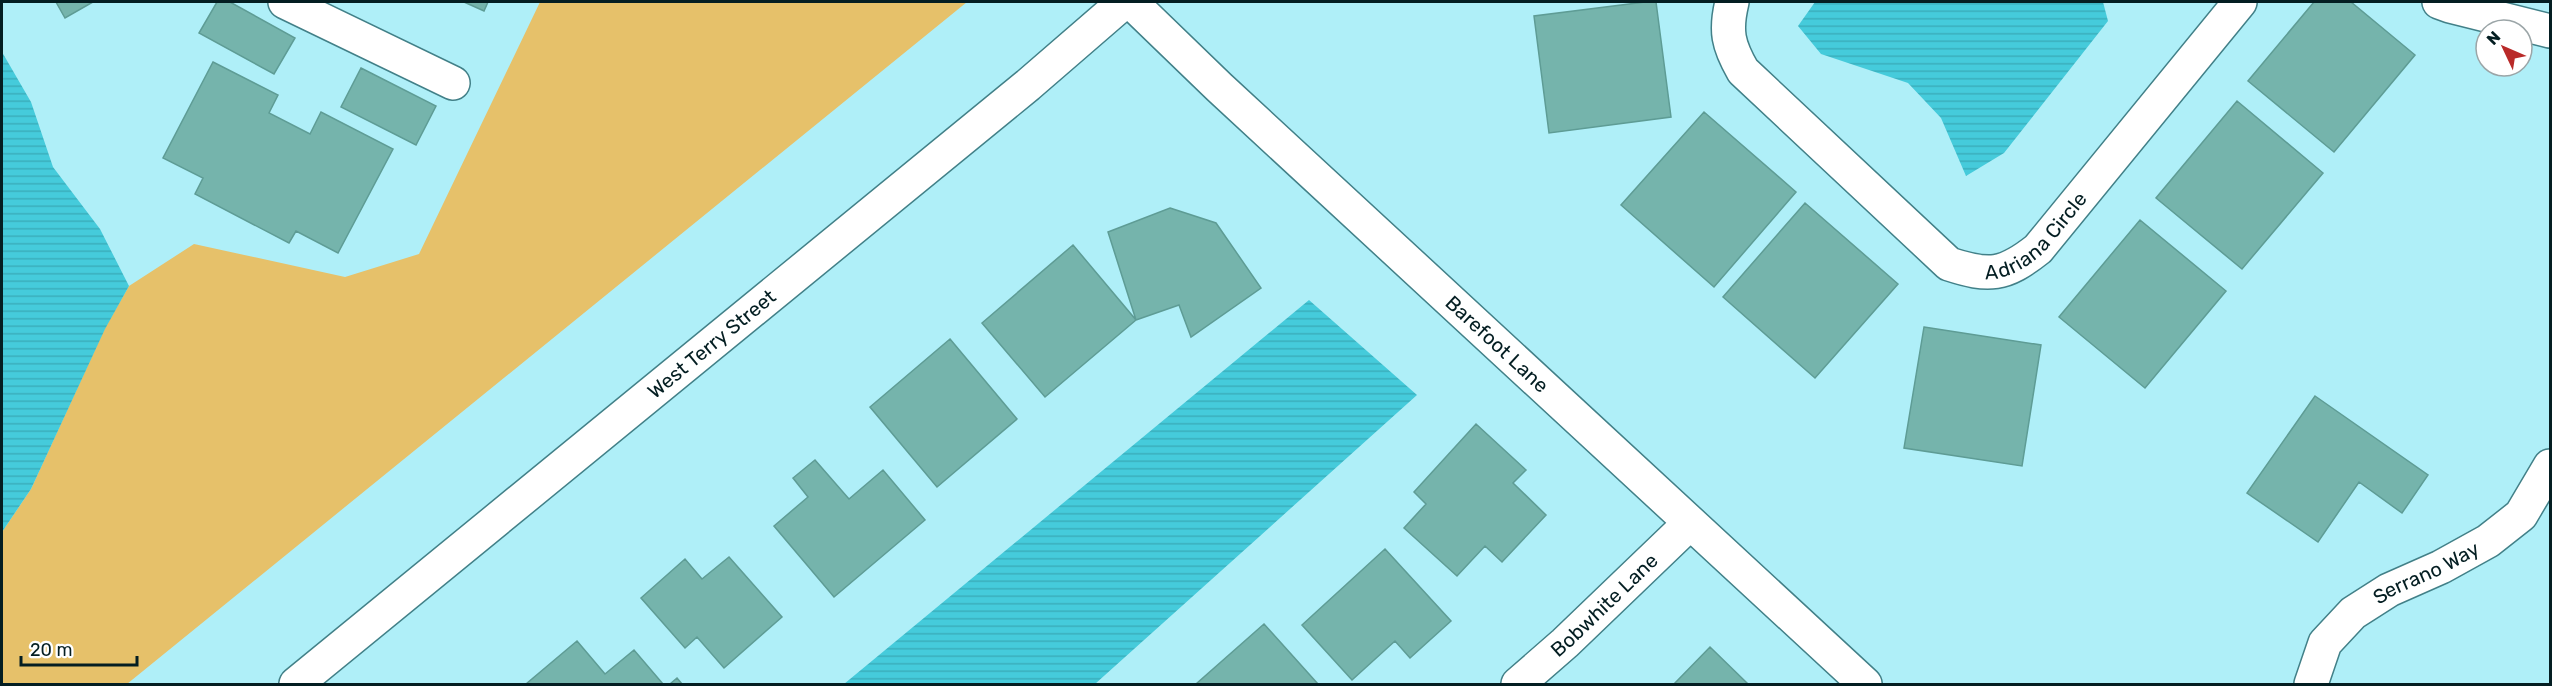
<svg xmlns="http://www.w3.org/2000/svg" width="2552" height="686" font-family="Rubik,sans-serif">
  <defs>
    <pattern id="water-rules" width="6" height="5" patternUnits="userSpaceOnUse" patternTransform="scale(1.5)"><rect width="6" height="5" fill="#45cbdb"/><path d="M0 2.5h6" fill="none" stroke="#3baebc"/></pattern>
  </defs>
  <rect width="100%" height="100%" fill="#afeff8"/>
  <path fill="#e6c16a" d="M540,2H967L127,684H2V532L31,489L105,328L129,286L194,244L345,277L419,254Z"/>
  <path fill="url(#water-rules)" d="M1815,2H2103L2108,21L2004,153L1966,176L1941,118L1908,83L1821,54L1798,26Z
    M2,52L31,102L53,167L100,229L129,286L105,329L31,489L2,532Z
    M1309,300L1417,395L1095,684H844Z"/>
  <path fill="#75b4ac" stroke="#5e9c95" stroke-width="1.5" d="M56,2H93L65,18Z
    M217,2H230L295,38L274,74L199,33Z
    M464,2H488L484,11Z
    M1645,2H1656L1671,117L1549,133L1534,16Z
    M2314,2H2351L2415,55L2334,152L2248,81Z
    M213,62L278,95L269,113L310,134L321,112L393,149L338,253L296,231L289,243L195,194L203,178L163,158Z
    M361,68L436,106L416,145L341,107Z
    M2237,101L2323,173L2242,269L2156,198Z
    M1704,112L1796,192L1714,287L1621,205Z
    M1805,203L1898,284L1815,378L1723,297Z
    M1170,208L1216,223L1261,288L1191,337L1179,305L1136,320L1108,232Z
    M2140,220L2226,291L2145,388L2059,317Z
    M1073,245L1136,320L1045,397L982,323Z
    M1924,327L2041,345L2022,466L1904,448Z
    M950,339L1017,419L937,487L870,407Z
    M2315,396L2428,475L2402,513L2359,482L2318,542L2247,493Z
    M1476,424L1526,470L1513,483L1546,515L1502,562L1485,546L1457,576L1404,528L1426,504L1414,492Z
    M815,460L849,499L883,470L925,520L834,597L774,526L808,497L793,478Z
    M1385,549L1451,621L1410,658L1395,641L1352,680L1302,625Z
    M729,557L782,617L724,668L697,637L685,648L641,598L685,559L702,579Z
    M1264,624L1318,684H1196Z
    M577,641L605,674L634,650L663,684H526Z
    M1710,647L1748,684H1674Z
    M677,678L682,684H670Z"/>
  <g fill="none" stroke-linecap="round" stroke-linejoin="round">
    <g stroke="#428088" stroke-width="36">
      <g id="minor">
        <path d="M285,2L453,83"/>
        <path id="s1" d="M1131,2L1219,87L1865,684"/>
        <path id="s2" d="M1732,2C1725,31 1728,45 1743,71L1949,264C1989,277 2004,276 2038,249L2240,2"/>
        <path d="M2439,2L2450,6L2550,31"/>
        <path id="s3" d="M296,684L1028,85L1124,2"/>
        <path id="s4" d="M1518,684L1565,643L1690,523"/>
        <path id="s5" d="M2311,684L2325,643L2353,613L2389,590L2441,567L2488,541L2521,515L2550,466"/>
      </g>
    </g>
    <use href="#minor" stroke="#fff" stroke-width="33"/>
  </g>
  <g text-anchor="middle" stroke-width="4.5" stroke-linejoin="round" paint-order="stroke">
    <g font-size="20" fill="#041e22" stroke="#fff">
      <text dy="7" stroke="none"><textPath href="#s2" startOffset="456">Adriana Circle</textPath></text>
      <text dy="7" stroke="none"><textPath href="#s3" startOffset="537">West Terry Street</textPath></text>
      <text dy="7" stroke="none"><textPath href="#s1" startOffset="501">Barefoot Lane</textPath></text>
      <text dy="7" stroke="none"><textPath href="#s5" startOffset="168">Serrano Way</textPath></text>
      <text dy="7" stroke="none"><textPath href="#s4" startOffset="117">Bobwhite Lane</textPath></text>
    </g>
  </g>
  <rect width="2552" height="686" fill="none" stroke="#041e22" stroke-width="6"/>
  <g transform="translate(2504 48) rotate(314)"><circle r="28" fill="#ffffff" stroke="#9ba5a7" stroke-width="1.5"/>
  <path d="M0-4.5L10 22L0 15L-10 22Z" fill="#b92a29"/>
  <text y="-9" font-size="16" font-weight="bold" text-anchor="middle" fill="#041e22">N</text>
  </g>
  <path d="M21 656v9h116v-9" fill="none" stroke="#041e22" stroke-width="3"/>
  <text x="30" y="656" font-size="18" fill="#041e22" stroke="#ffffff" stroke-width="4.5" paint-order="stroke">20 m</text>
</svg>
